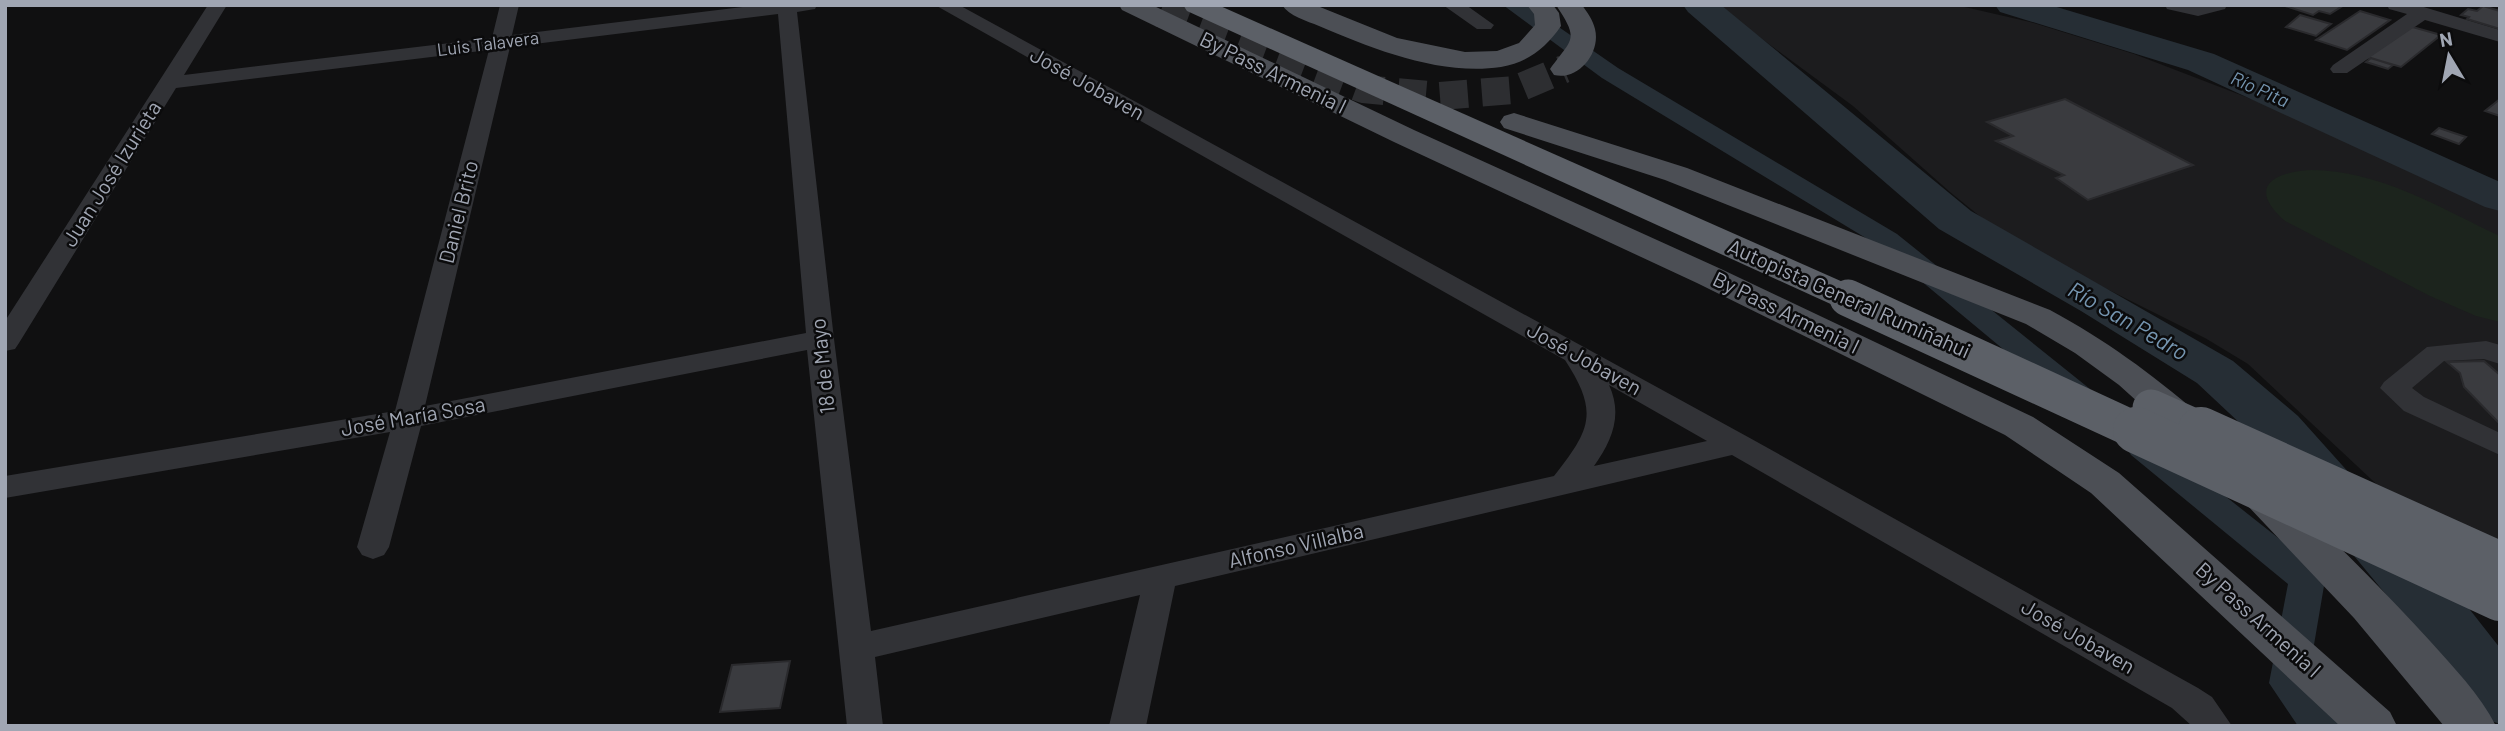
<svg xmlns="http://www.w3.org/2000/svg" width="2505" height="731" font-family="Barlow,sans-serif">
  <rect width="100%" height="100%" fill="#101011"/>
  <path fill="#1c1c1e" d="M1716,5H1956L2030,22L2134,54L2285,112L2500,209V546L2387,494L2248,364L2205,338L2009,240L1950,192L1853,106Z"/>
  <path fill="#1c241d" d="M2311,170C2379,170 2440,208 2500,236V322L2476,316L2430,296L2285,221C2247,188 2272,172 2311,170Z"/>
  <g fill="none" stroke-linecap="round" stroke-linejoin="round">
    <path fill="#262e35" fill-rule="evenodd" d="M1503,5H1527L1618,68L1897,234L2090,389L2094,396L2090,403L2079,406L2068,403L1879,246L1602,78Z
      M2142,436L2153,439L2320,571L2325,580L2308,680L2340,726H2298L2269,683L2288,584L2131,455L2126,447L2131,439Z"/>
    <path fill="#262e35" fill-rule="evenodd" d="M1683,5H1721L1971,211L2233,361L2298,416L2456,592L2500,648V724L2477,716L2412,626L2260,442L2197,383L2081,311L1939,229L1688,12Z
      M1995,5H2050L2214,54L2500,182V211L2485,207L2188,70L2000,12Z"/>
  </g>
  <path fill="#3a3b3f" stroke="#2a2a2d" stroke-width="2" d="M2282,5H2335L2341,7L2330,14L2319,11L2313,15Z
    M2483,6L2500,11V29L2467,19L2469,17L2461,15L2468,9L2477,11Z
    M2360,11L2390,20L2347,50L2316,40Z
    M2300,15L2331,24L2316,36L2286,27Z
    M2409,26L2441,35L2401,67L2367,57Z
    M2371,58L2393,65L2388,69L2366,62Z
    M2065,99L2193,165L2088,200L2056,178L2064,175L1996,141L2013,136L1987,122Z
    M2500,99V116L2485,111Z
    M2439,128L2466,137L2459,144L2432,134Z
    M2484,361L2500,375V424L2464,387L2460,373L2447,362Z
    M790,661L780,708L720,712L732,665Z"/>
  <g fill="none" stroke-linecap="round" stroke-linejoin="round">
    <path stroke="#2d2e31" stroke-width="28" stroke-dasharray="28 14" stroke-linecap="butt" d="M1160,13L1363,89L1439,96L1514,90L1564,69"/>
    <path fill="#313236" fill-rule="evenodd" d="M208,5H227L184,75L492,38L500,5H519L512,35L759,5H817L815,9L797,12L834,339L871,631L1554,476C1591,429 1599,412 1565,360L935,5H959L1748,437L2198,688L2212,697L2232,726H2192L2172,708L1732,455L1175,586L1146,726H1109L1140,595L875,657L883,726H847L807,350L421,426L389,547L384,555L373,559L362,555L357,547L390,432L5,498V476L395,411L489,50L176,88L19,343L15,349L5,351V321ZM778,14L806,333L425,406L510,47ZM1609,385L1707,441L1594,466C1612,441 1623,415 1609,385Z
      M1443,5H1466L1494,25L1491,29H1477Z
      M2165,5H2227L2225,9L2198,16L2167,9Z
      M2387,5H2417L2500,30V42L2425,20L2347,73H2333L2330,69L2333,65L2407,14L2389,9Z
      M2486,341L2500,345V364L2484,359L2444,361L2412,388L2424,397L2500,433V455L2404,411L2380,388L2384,382L2427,347Z"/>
    <path fill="#4c4f55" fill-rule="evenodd" d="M1119,5H1152L1414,130L1721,269L2033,417L2119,473L2390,712L2397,726H2340L2091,493L2005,435L1697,283L1394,142L1122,10Z
      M1282,5H1315L1397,38L1465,52L1497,51L1519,43L1535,25L1534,14L1527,5H1553L1559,13L1561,26C1546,48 1528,62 1501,67C1440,76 1373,49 1319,26C1307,21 1289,16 1282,5Z
      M1556,5H1582C1587,12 1593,20 1595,29C1601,53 1578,81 1554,75L1550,69C1572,38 1580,41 1556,5Z
      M1514,113L1687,168L2050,310C2106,340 2150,373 2199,414L2204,423L2199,432L2185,436L2171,432L2119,385L2075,353L2026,324L1665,180L1504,128L1500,122L1504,116Z
      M2260,480L2274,484C2328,535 2380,586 2430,641C2453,667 2480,694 2496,726H2444L2354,618L2246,504L2240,494L2246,484Z"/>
    <path fill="#5c6067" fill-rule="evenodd" d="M1183,5H1218L1861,290L1866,298L1861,306L1848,309L1835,306L1187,11Z"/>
    <path stroke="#5c6067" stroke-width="37" d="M1848,298L2139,432
      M2151,408L2205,432"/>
    <path stroke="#5c6067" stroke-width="46" d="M2136,430L2500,598
      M2201,430L2500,565"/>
  </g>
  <g text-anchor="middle" stroke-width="5" stroke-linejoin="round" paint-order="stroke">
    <g font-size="18" fill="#a0a6b3" stroke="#0b0b0c">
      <text transform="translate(488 44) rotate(-7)" y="6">Luis Talavera</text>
    </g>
    <g font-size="19" font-style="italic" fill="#7595b0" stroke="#0b0b0c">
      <text transform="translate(2260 89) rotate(24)" y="7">Río Pita</text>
    </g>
    <g font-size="21" fill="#a0a6b3" stroke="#0b0b0c">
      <text transform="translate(1273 73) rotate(26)" y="7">By Pass Armenia I</text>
      <text transform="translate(1087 84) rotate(29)" y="7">José Jobaven</text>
      <text transform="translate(112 174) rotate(-58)" y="7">Juan José Izurieta</text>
      <text transform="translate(459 212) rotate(-76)" y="7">Daniel Brito</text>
      <text transform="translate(1849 299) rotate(24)" y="7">Autopista General Rumiñahui</text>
      <text transform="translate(1786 313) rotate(26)" y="7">By Pass Armenia I</text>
      <text transform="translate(1584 359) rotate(29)" y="7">José Jobaven</text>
      <text transform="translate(823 366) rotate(-96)" y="7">18 de Mayo</text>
      <text transform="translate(413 417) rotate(-10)" y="7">José María Sosa</text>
      <text transform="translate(1296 546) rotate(-13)" y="7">Alfonso Villalba</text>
      <text transform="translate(2258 620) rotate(42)" y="7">By Pass Armenia I</text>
      <text transform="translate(2078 637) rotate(30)" y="7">José Jobaven</text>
    </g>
    <g font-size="23" font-style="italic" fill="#7595b0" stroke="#0b0b0c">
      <text transform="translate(2128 321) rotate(30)" y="8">Río San Pedro</text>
    </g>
  </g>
  <rect width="2505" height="731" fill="none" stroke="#a0a6b3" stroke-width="14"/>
  <g transform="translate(2449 56) rotate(350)" stroke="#0b0b0c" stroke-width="5" paint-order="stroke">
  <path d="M0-5L12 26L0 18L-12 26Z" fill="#a0a6b3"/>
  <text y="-10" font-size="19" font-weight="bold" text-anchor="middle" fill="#a0a6b3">N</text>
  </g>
</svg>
